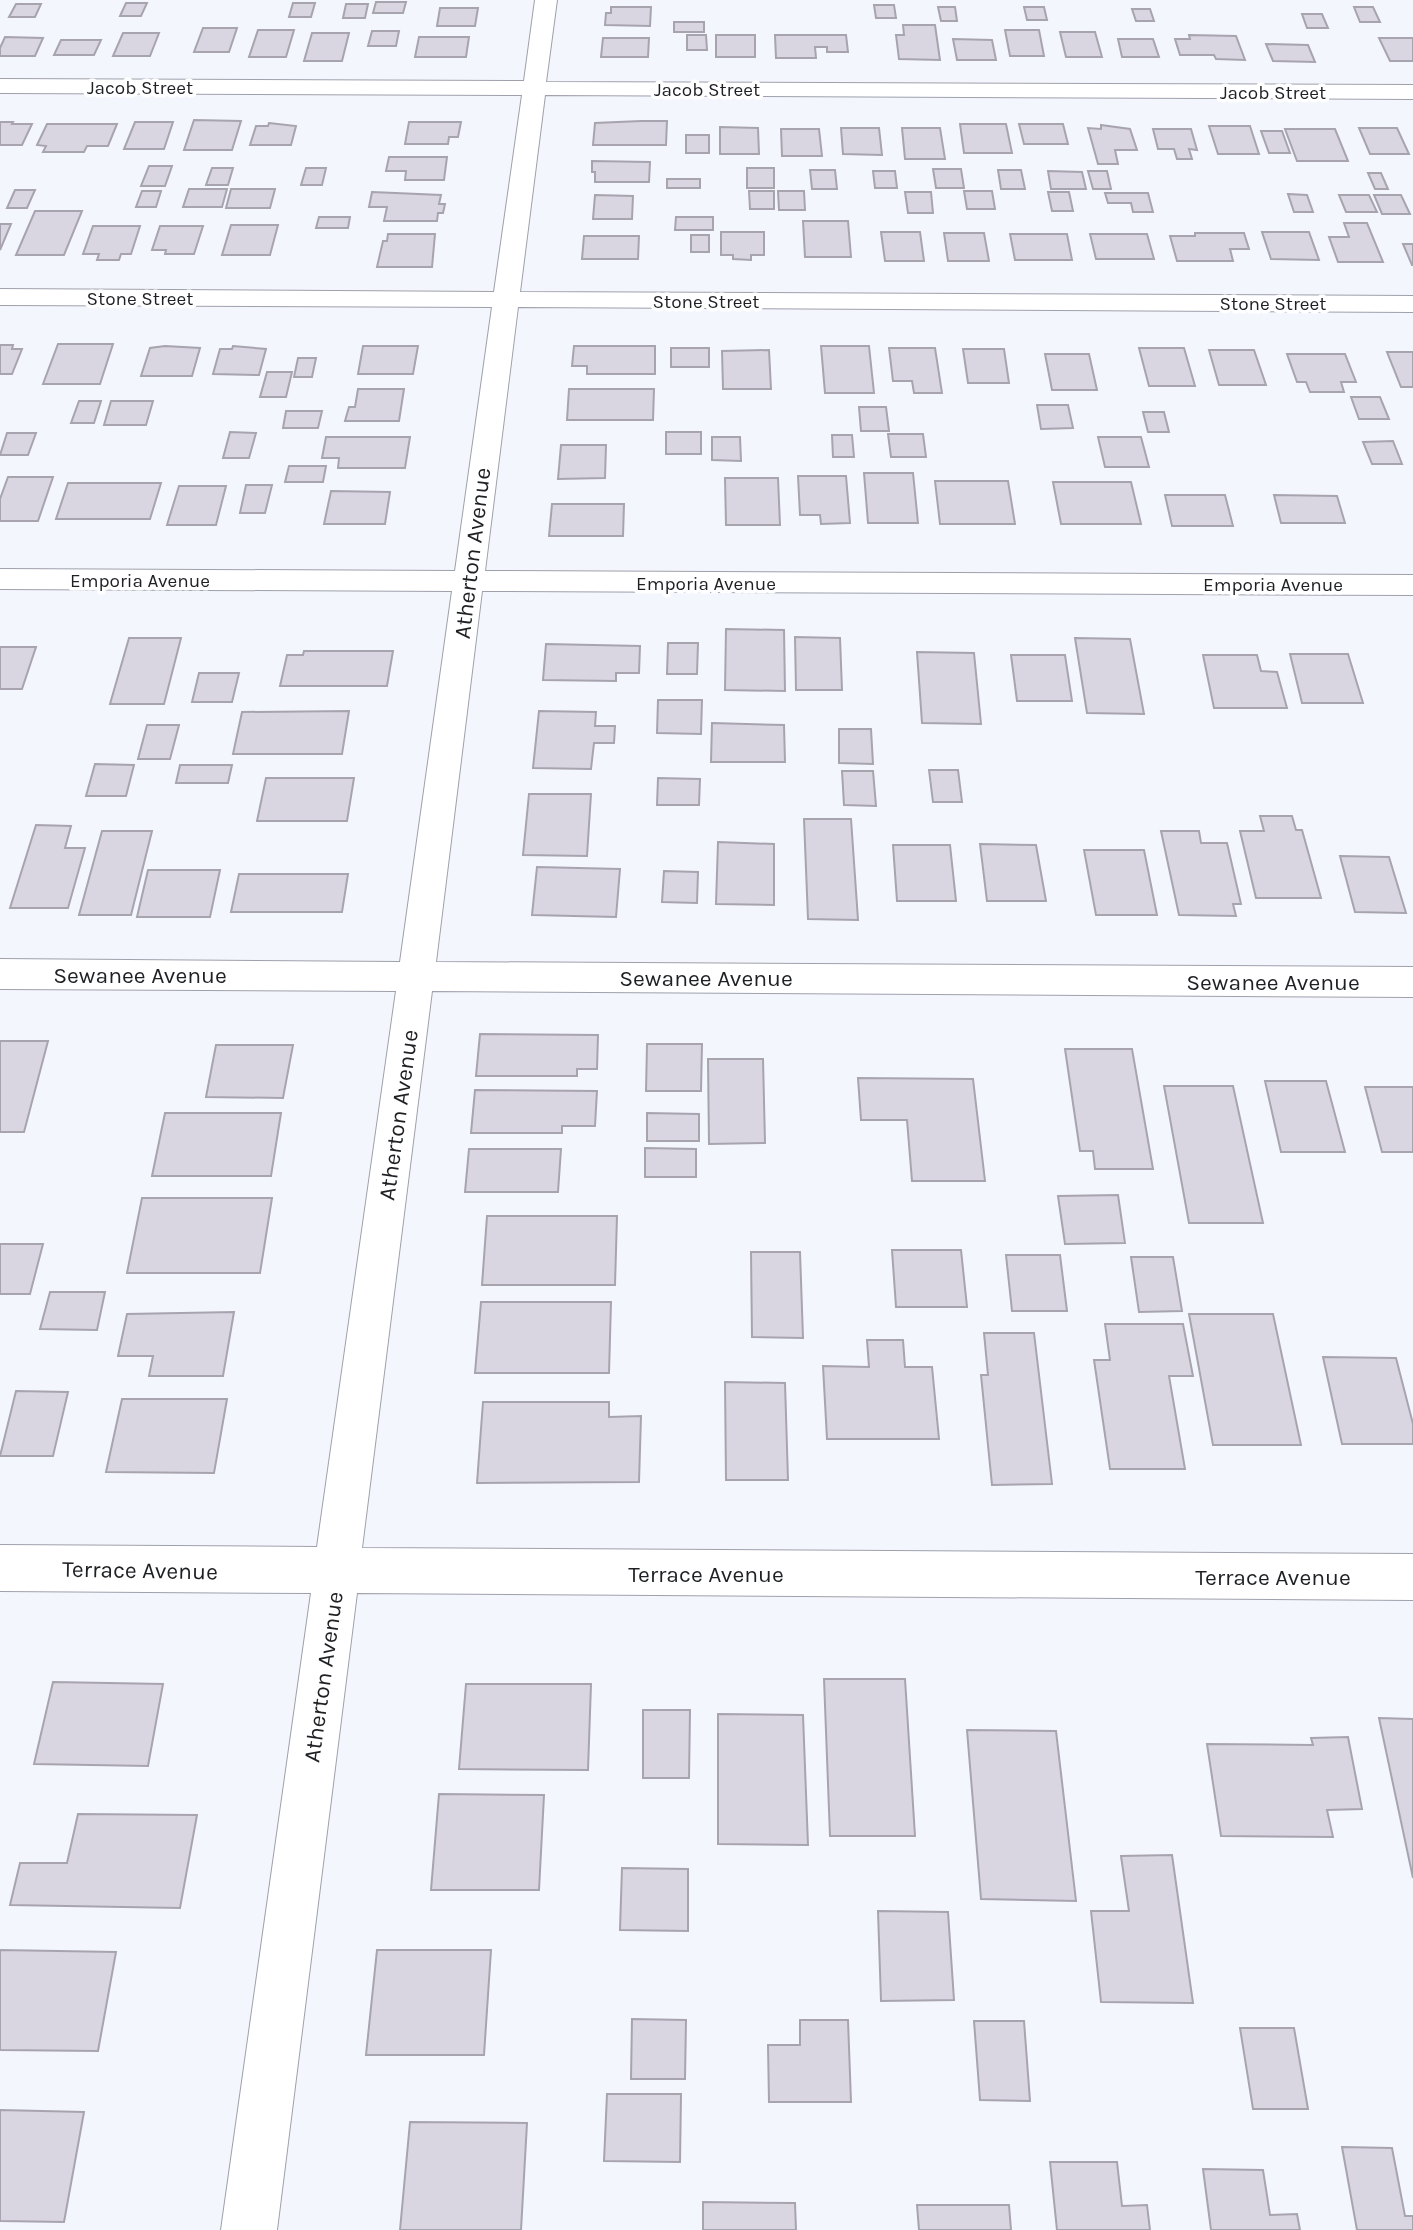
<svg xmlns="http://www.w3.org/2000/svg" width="1413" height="2230" font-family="Karla,sans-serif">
  <rect width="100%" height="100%" fill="#f4f6fd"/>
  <path fill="#d9d6e2" stroke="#a7a4b0" stroke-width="2" d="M376,2H406L403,13H373Z
    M126,3H147L141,16H120Z
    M293,3H315L311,17H289Z
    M16,4H41L35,17H9Z
    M346,4H368L365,18H343Z
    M874,5H894L896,18H876Z
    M611,7H651L650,26L605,25L606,13H611Z
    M938,7H955L957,21H941Z
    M1024,7H1044L1047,20H1027Z
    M1354,7H1373L1380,22H1360Z
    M440,8H478L475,26H437Z
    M1132,9H1150L1154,21H1136Z
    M1302,14H1322L1328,28H1307Z
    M674,22H704V32H674Z
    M903,25H935L940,60L899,59L896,35H904Z
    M203,28H237L229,52H194Z
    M258,30H294L286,57H249Z
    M1005,30H1039L1044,56H1010Z
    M372,31H399L396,46H368Z
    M1060,32H1095L1102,57H1066Z
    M123,33H159L150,56H113Z
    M312,33H349L342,61H304Z
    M687,35H706L707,50H687Z
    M716,35H755V57H716Z
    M775,35H846L848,52H827V47H815L816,58H776Z
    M1189,35L1236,36L1245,60L1216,59L1214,55H1180L1175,39H1190Z
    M5,37L43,38L35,56H0V48Z
    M419,37H469L466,57H415Z
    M603,38H649L648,57H601Z
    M1379,38H1413V61H1390Z
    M953,39L992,40L996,60H957Z
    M1118,39H1153L1159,57H1122Z
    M61,40H101L94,55H54Z
    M1266,44L1308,45L1315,62L1273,61Z
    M194,120L241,121L232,150H184Z
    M641,121H667L666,145H593L595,123Z
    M0,122H13L12,124H32L22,145H0Z
    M135,122H173L164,149H124Z
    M409,122H461L458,137H449L448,144H405Z
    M269,123L296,126L291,145H250L256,126H268Z
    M47,124H117L108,146H87L84,152H43L46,146L37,145Z
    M960,124H1006L1012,153H964Z
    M1019,124H1063L1068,144H1024Z
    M1101,125L1130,129L1137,150H1115L1118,164H1098L1088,128L1101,129Z
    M1209,126H1250L1259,154H1218Z
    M720,127L758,128L759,154H720Z
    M841,128H879L882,155L843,154Z
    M902,128H940L945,159H905Z
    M1359,128H1397L1409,154H1370Z
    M781,129H819L822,156H782Z
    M1153,129H1191L1197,150L1189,149L1192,159H1177L1174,149H1158Z
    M1285,129H1335L1348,161H1297Z
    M1261,131H1282L1290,153H1269Z
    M686,135H709V153H686Z
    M389,157H447L444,180H405L406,171H386Z
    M592,161L650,162L649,182H595V172H592Z
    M149,166H172L165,186H141Z
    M212,168H233L228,185H206Z
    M306,168H326L322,185H301Z
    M747,168H774V188H747Z
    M933,169H961L964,188H936Z
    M810,170H835L837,189H812Z
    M998,170H1021L1025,189H1001Z
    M873,171H895L897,188H875Z
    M1048,171L1082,172L1086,189H1051Z
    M1088,171H1107L1111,189H1093Z
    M1368,173H1381L1388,189H1375Z
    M667,179H700V188H667Z
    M189,189H227L222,207H183Z
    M231,189H275L270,208H226Z
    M15,190H35L27,208H7Z
    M142,191H161L156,207H136Z
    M749,191H774V209H750Z
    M778,191H804L805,210H779Z
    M964,191H992L995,209H967Z
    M372,192L441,195L439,204H445L443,213H438L437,221H384L387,207H369Z
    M905,192H931L933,213H908Z
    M1048,192H1069L1073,211H1052Z
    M1105,193H1148L1153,212H1133L1131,203H1108Z
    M1288,194L1307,195L1313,212H1294Z
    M595,195L633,196L632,219H593Z
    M1339,195H1369L1377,212H1346Z
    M1374,195H1401L1410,214H1382Z
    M35,211H82L64,255H16Z
    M319,217H350L348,228H316Z
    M676,217H713V230H675Z
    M803,221H848L851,257H805Z
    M1344,223H1367L1383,262H1338L1329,237H1349Z
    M0,224H11L0,250Z
    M231,225H278L270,255H222Z
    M93,226H140L131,254H121L119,260H97L99,254H83Z
    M160,226H203L194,254H165L166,250H152Z
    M721,232H764V255H751V260L733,259V255H721Z
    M881,232H920L924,261H885Z
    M1262,232H1309L1319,260L1271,259Z
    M944,233H984L989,261H948Z
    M1195,233H1244L1249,249H1230L1233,261H1177L1170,236H1195Z
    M388,234H435L432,267H377L383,241H387Z
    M1010,234H1067L1072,260H1015Z
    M1090,234H1147L1154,259H1096Z
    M691,235H709V252H691Z
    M584,236H639L638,259H582Z
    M1403,244H1413V265H1412Z
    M58,344H113L100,384H43Z
    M0,345H13L12,349H22L12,374H0Z
    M165,346L200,348L192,376H141L150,348Z
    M233,346L266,349L259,375L213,374L220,349H232Z
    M363,346H418L413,374H358Z
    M574,346H655V374H587V366H572Z
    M821,346H869L874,393H825Z
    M671,348H709V367H671Z
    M889,348H935L942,393H914L912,381H893Z
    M1139,348H1184L1195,386H1149Z
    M963,349H1004L1009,383H968Z
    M769,350L771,389H723L722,351Z
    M1209,350H1254L1266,385H1219Z
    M1387,352H1413V387H1401Z
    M1045,354H1089L1097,390H1052Z
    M1287,354H1345L1356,382H1341L1344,392H1310L1306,382H1297Z
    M298,358H316L312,377H294Z
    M267,372H292L286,397H260Z
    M358,389H404L399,421H345L349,407H355Z
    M569,389H654L653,420H567Z
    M1351,397H1380L1389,419H1359Z
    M79,401H101L94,423H71Z
    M111,401H153L146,425H104Z
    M1037,405H1068L1073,428L1041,429Z
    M859,407H886L889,431H861Z
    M286,411H322L318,428H283Z
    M1143,412H1164L1169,432H1148Z
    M230,432L256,433L249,458H223Z
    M666,432H701V454H666Z
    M7,433H36L28,455H0Z
    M888,434H923L926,457H891Z
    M832,435H852L854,457H833Z
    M326,437H410L405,468H338L339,458H322Z
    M712,437H740L741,461L712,460Z
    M1098,437H1141L1149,467H1105Z
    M1393,441L1402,464H1372L1363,442Z
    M561,445H606L605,478L558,479Z
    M289,466H326L323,482H285Z
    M864,473H913L918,523H868Z
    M798,476H846L850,523L821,524L820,515H800Z
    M8,477H53L38,521H0V499Z
    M725,478H778L780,525H726Z
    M935,481H1008L1015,524H940Z
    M1053,482H1131L1141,524H1061Z
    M68,483H161L150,519H56Z
    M246,485H272L265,513H240Z
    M179,486H226L216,525H167Z
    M331,491L390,492L385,524H324Z
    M1165,495H1225L1233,526H1172Z
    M1274,495L1337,496L1345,523H1281Z
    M552,504H624L623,536H549Z
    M726,629L784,630L785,691L725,690Z
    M795,637L840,638L842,690H796Z
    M129,638H181L164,704H110Z
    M1075,638L1130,639L1144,714L1087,713Z
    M668,643H698L697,674H667Z
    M546,644L640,646L639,673H616V681L543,680Z
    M0,647H36L22,689H0Z
    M304,651H393L387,686H280L287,655H303Z
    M917,652L974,653L981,724L922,723Z
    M1290,654H1348L1363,703H1302Z
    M1011,655H1065L1072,701H1017Z
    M1203,655H1257L1261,671L1277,672L1287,708H1214Z
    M199,673H239L232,702H192Z
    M658,700H702L701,734L657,733Z
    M349,711L342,754H233L242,712Z
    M539,711L596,712L595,726H615L614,743H594L591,769L533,768Z
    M712,723L784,725L785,762H711Z
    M147,725H179L170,759H138Z
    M839,729H871L873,764L839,763Z
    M95,764L134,765L126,796H86Z
    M180,765H232L228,783H176Z
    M929,770H958L962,802H933Z
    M842,771H873L876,806L844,805Z
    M266,778H354L347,821H257Z
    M658,778L700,779L699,805H657Z
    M529,794H591L587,856L523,855Z
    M1260,816H1292L1296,830H1302L1321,898H1256L1240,831H1264Z
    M804,819H851L858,920L808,919Z
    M36,825L71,826L65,848H85L68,908H10Z
    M102,831H152L131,915H79Z
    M1161,831H1199L1201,843H1227L1241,904H1233L1236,916L1179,915Z
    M718,842L774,844V905L716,904Z
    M980,844L1036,845L1046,901H987Z
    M893,845H950L956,901H897Z
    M1084,850H1144L1157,915H1096Z
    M1340,856L1389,857L1406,913L1355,912Z
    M537,867L620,869L616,917L532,915Z
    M148,870H220L210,917H137Z
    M664,871L698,872L697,903L662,902Z
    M239,874H348L342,912H231Z
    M480,1034L598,1035L597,1069H577V1076H476Z
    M0,1041H48L24,1132H0Z
    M647,1044H702L701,1091H646Z
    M216,1045H293L283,1098L206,1097Z
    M1065,1049H1132L1153,1169H1095L1093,1151H1080Z
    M708,1059H763L765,1143L709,1144Z
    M858,1078L973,1079L985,1181H912L907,1120H861Z
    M1265,1081H1326L1345,1152H1281Z
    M1164,1086H1233L1263,1223H1189Z
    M1365,1087H1413V1152H1382Z
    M475,1090L597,1091L595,1126H562V1133H471Z
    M165,1113H281L271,1176H152Z
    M647,1113L699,1114V1141H647Z
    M645,1148L696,1149V1177H645Z
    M469,1149H561L558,1192H465Z
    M1118,1195L1125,1243L1065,1244L1058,1196Z
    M142,1198H272L260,1273H127Z
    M487,1216H617L615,1285H482Z
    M0,1244H43L30,1294H0Z
    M892,1250H961L967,1307H896Z
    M751,1252H800L803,1338L752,1337Z
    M1006,1255H1060L1067,1311H1012Z
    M1131,1257H1173L1182,1311L1139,1312Z
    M50,1292H105L97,1330L40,1329Z
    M481,1302H611L609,1373H475Z
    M234,1312L223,1376H149L153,1356H118L127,1314Z
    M1189,1314H1273L1301,1445H1213Z
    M1105,1324H1183L1193,1376H1169L1185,1469H1110L1094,1360H1110Z
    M984,1333H1034L1052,1484L992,1485L981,1375H988Z
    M867,1340H903L905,1367H932L939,1439H827L823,1366L869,1367Z
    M1323,1357L1396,1358L1413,1424V1444H1342Z
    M725,1382L785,1383L788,1480H726Z
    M16,1391L68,1392L53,1456H0Z
    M122,1399H227L214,1473L106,1472Z
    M483,1402H609V1417L641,1416L639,1482L477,1483Z
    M824,1679H905L915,1836H830Z
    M53,1682L163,1684L148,1766L34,1764Z
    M466,1684H591L588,1770L459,1769Z
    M643,1710H690L689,1778H643Z
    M718,1714L803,1715L808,1845L718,1844Z
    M1379,1718L1413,1719V1878Z
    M967,1730L1056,1731L1076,1901L981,1899Z
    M1348,1737L1362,1809L1327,1810L1333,1837L1221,1836L1207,1744L1313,1745L1311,1738Z
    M439,1794L544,1795L539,1890H431Z
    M78,1814L197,1815L180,1908L10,1905L20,1863H67Z
    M1172,1855L1193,2003L1101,2002L1091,1911H1129L1121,1856Z
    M622,1868L688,1869V1931L620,1930Z
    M878,1911L948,1912L954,2000L881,2001Z
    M0,1950L116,1952L98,2051L0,2050Z
    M377,1950H491L484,2055H366Z
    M632,2019L686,2020L685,2079H631Z
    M800,2020H848L851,2102H769L768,2045H800Z
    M974,2021H1024L1030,2101L980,2100Z
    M1240,2028H1294L1308,2109H1253Z
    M607,2094H681L680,2162L604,2161Z
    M0,2110L84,2112L64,2222L0,2221Z
    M410,2122L527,2123L521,2230H400Z
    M1342,2147L1392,2148L1405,2216H1413V2230H1357Z
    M1050,2162H1117L1122,2206L1147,2205L1150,2230H1057Z
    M1203,2169L1263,2170L1270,2215L1297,2214L1300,2230H1211Z
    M703,2202L795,2203L796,2230H703Z
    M917,2205H1009L1011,2230H919Z"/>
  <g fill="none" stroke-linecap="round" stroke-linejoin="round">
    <g stroke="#9ea0ac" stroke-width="2">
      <path id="minor" d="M535,0H557L546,82L1413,85V99L545,95L520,292L1413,296V312L518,307L485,571L1413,575V595L482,591L436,962L1413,967V997L432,991L362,1548L1413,1554V1600L357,1593L277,2230H221L311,1593L0,1591V1545L317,1547L396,991L0,989V959L400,962L452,591L0,589V569L455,571L492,307L0,305V289L494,292L522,95L0,93V79L524,81Z"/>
    </g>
    <use href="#minor" fill="#fff" fill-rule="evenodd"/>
  </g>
  <g text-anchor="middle" stroke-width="7" stroke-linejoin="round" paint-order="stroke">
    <g font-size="19" fill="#1f2024" stroke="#fff">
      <text x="140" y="94">Jacob Street</text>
      <text x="707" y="96">Jacob Street</text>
      <text x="1273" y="99">Jacob Street</text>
      <text x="140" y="305">Stone Street</text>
      <text x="706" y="308">Stone Street</text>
      <text x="1273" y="310">Stone Street</text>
      <text x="140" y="587">Emporia Avenue</text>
      <text x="706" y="590">Emporia Avenue</text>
      <text x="1273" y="591">Emporia Avenue</text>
    </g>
    <g font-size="23" fill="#1f2024" stroke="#fff">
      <text transform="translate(472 553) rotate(-83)" y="8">Atherton Avenue</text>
      <text x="140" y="983">Sewanee Avenue</text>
      <text x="706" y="986">Sewanee Avenue</text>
      <text x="1273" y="990">Sewanee Avenue</text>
      <text transform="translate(398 1115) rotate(-82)" y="8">Atherton Avenue</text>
      <text transform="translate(140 1570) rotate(1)" y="8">Terrace Avenue</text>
      <text x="706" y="1582">Terrace Avenue</text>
      <text x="1273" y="1585">Terrace Avenue</text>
      <text transform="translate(323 1677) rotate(-82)" y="8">Atherton Avenue</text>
    </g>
  </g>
</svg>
